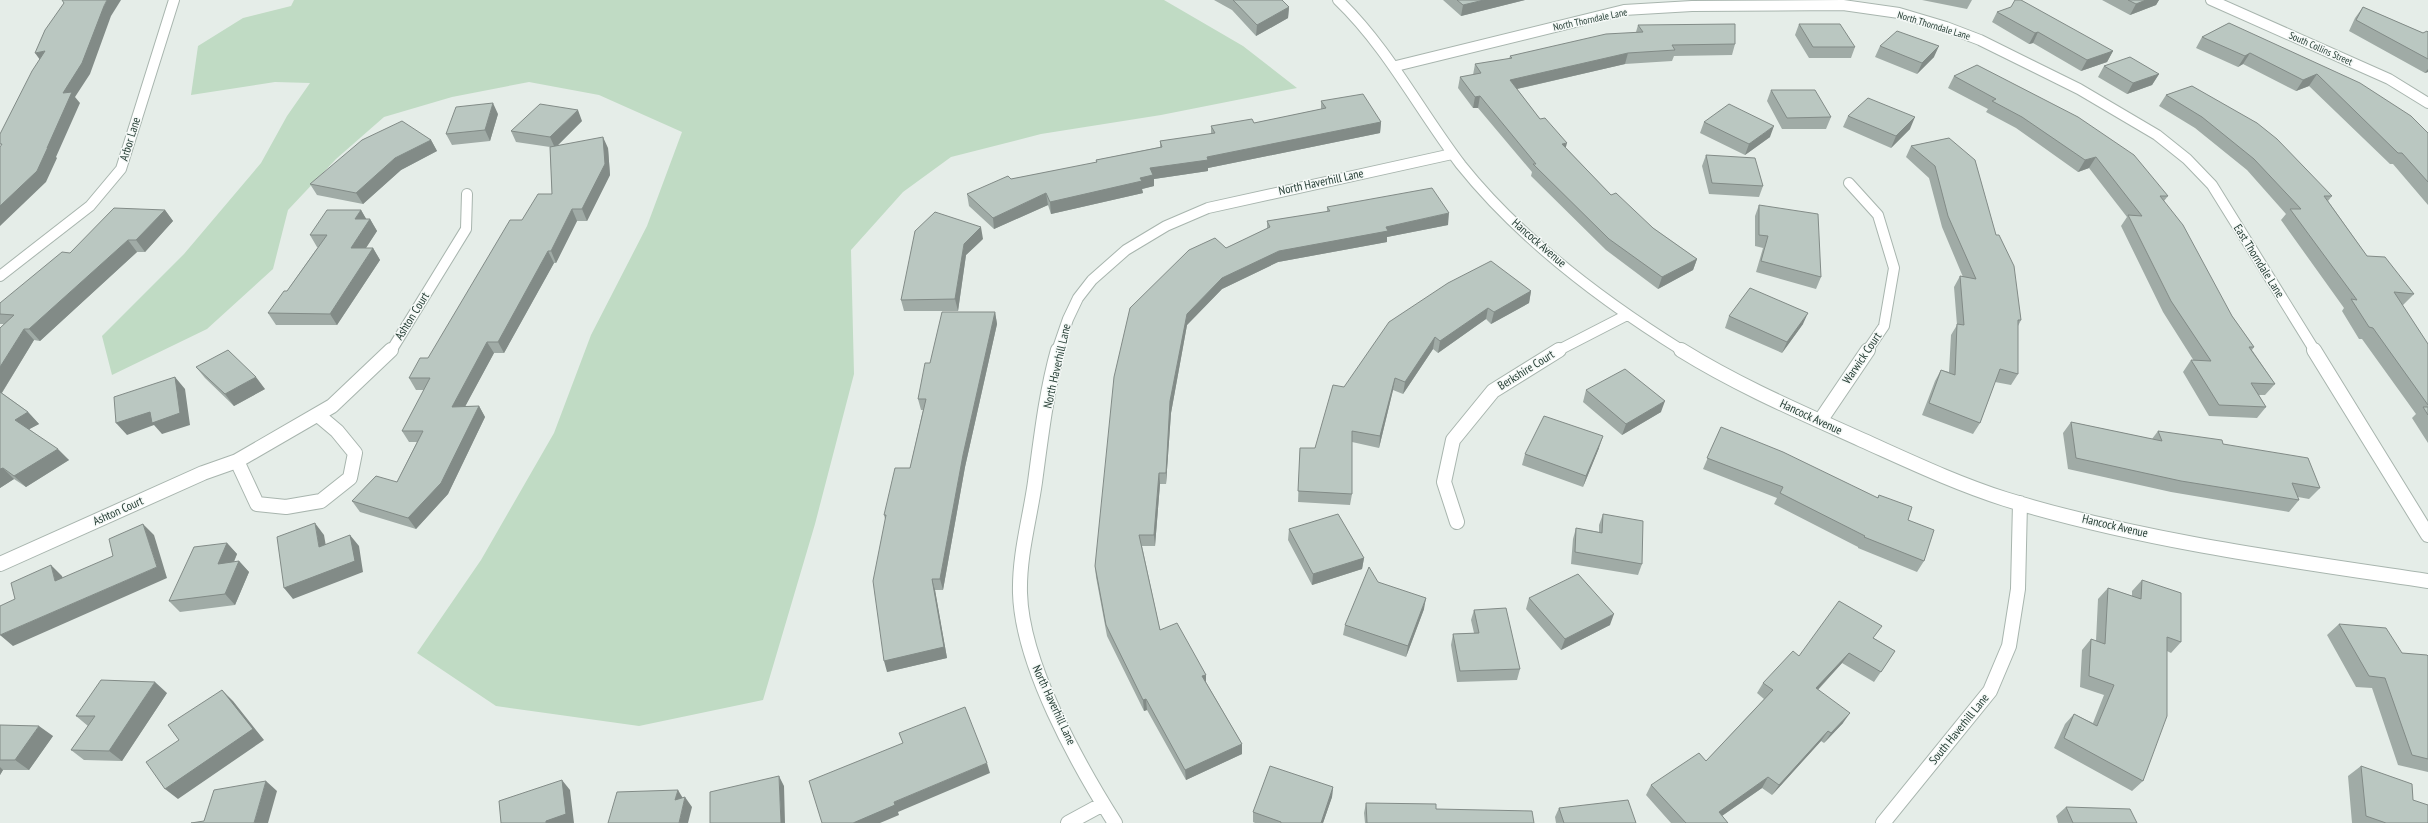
<svg xmlns="http://www.w3.org/2000/svg" width="2428" height="823" font-family="'PT Sans Narrow',sans-serif">
  <rect width="100%" height="100%" fill="#e5ede8"/>
  <path fill="#c0dbc4" d="M294,0H1164L1243,46L1297,88L1161,115L1041,134L951,157L903,192L851,250L854,374L815,524L763,700L639,726L496,706L417,653L481,560L554,433L591,335L647,226L682,132L599,95L529,82L452,97L384,117L336,159L288,210L273,269L207,329L112,375L102,336L184,254L261,163L287,116L310,83L275,82L191,95L198,46L243,18L291,6Z"/>
  <g fill="none" stroke-linecap="round" stroke-linejoin="round">
    <g stroke="#a8b5ae" stroke-width="12">
      <path id="street-far1" d="M1338,0C1388,48 1419,110 1461,165C1521,240 1601,300 1683,351
        M2211,0L2389,79L2428,103
        M1396,66L1624,10L1692,6L1843,5L1899,13L1946,27L1980,40L2079,89L2157,135L2187,159L2212,185L2315,351
        M1849,183L1878,215L1894,268L1884,326L1867,351
        M0,276L90,206L121,169L174,0
        M391,351L466,229L467,194
        M1057,351L1068,319L1078,298L1092,280L1126,250L1166,226L1208,208L1452,154
        M1557,351L1627,315"/>
    </g>
    <g stroke="#a8b5ae" stroke-width="16">
      <path id="street" d="M1058,350C1046,393 1041,438 1035,482C1030,518 1019,555 1020,593C1022,664 1077,763 1115,823
        M1681,350C1739,386 1800,412 1862,440C1909,461 1955,483 2005,499C2142,541 2287,560 2428,581
        M2314,350L2428,535
        M1820,421L1868,350
        M237,461L257,504L286,507L321,501L350,478L355,453L337,431L318,415
        M1457,522L1444,482L1453,440L1493,391L1559,350
        M0,564L203,473L237,461L332,406L391,350
        M1068,823L1103,804
        M1883,823L1990,691L2009,646L2018,589L2020,503"/>
    </g>
    <use href="#street-far1" stroke="#fff" stroke-width="10"/>
    <use href="#street" stroke="#fff" stroke-width="14"/>
  </g>
  <path fill="#a0aba6" d="M1214,0H1282L1289,7L1288,18L1256,36L1232,10Z
    M1443,0H1525L1461,16Z
    M1922,0H1972L1967,9Z
    M2102,0H2159L2156,5L2130,15Z
    M2363,7L2423,33L2428,32V72L2425,73L2349,31L2355,18Z
    M1997,12L2113,51L2107,62L2081,71L2033,43L2029,44L1992,22Z
    M2229,23L2428,133V205L2393,164H2390L2309,86L2296,91L2243,64L2238,67L2196,48L2202,37Z
    M1799,24L1855,47L1851,58H1809L1795,35Z
    M1638,25L1735,44L1732,55L1674,56L1672,61L1625,64L1517,89L1540,119L1566,148L1611,195L1653,228L1697,259L1693,270L1658,289L1606,250L1531,176L1532,172L1478,108H1473L1458,88L1460,77L1473,75L1475,64L1509,59L1510,56L1636,32Z
    M1880,46L1934,57L1917,74L1875,57Z
    M1977,65L2168,196L2164,201L2232,316L2254,347L2252,350L2275,384L2265,395H2259L2266,407L2257,418L2209,416L2183,372L2191,360L2194,361L2163,312L2121,226L2127,217L2089,168L2078,172L2016,128L1986,112L1988,109L1948,88L1954,76Z
    M2104,66L2159,74L2152,85L2127,94L2098,77Z
    M2192,86L2332,196L2328,201L2367,256L2414,294L2403,305H2402L2428,344V443L2412,418L2416,414L2362,339H2359L2342,311L2344,308L2281,220L2286,214L2247,170L2195,128L2159,106L2166,95Z
    M1771,90L1831,117L1826,129H1782L1767,101Z
    M1321,101L1381,122L1380,133L1208,168V171L1154,179V186L1142,189L1143,193L1051,214L1048,205L994,229L969,206L967,194L1011,179L1096,163V160L1160,147V141L1211,134V126L1254,123L1321,109Z
    M498,114L490,141L452,145L446,134Z
    M1848,116L1910,129L1891,148L1843,127Z
    M582,121L558,145L608,148L610,175L587,221H577L556,263H554L504,353H494L465,406H479L485,417L448,494L416,529L360,512L352,501L397,482L417,442H409L402,431L424,390H416L409,378L428,358L522,220L552,194L550,147L516,142L511,131Z
    M1704,122L1770,137L1745,155L1700,133Z
    M1949,138L2021,320L2018,326V374L2011,385L1995,382L1980,423L1973,434L1922,415L1935,381L1941,370L1949,372L1951,335L1957,325L1954,287L1960,276L1963,277L1942,227L1929,178L1906,157L1911,146Z
    M431,140L437,151L401,170L363,204L317,195L310,184Z
    M1706,155L1763,186L1759,197L1709,194L1702,166Z
    M1759,205L1821,277L1816,289L1756,272L1763,248L1755,246V216Z
    M1327,207L1448,225L1387,237V242L1278,262L1222,289L1187,325L1171,413L1166,484H1160L1155,546H1142L1160,630L1206,675V682L1242,744V754L1186,780L1147,710L1144,711L1107,636L1096,577L1095,566L1130,308L1226,248L1267,229V221L1327,212Z
    M165,210L173,221L145,252H137L40,341L34,340L2,393L28,412L39,424L29,429L69,460L26,487L14,479L0,488V328L4,324H0V314L70,253Z
    M361,210L366,219H370L377,231L366,248H373L380,260L337,325H276L268,313L287,291L318,247H317L310,235Z
    M983,239L966,255L958,311H904L901,300Z
    M1448,283L1531,291L1529,303L1491,324L1486,319L1438,353L1433,349L1403,394L1393,390L1379,448L1352,442V494L1350,505L1298,502L1300,448H1315L1344,387Z
    M995,312L997,324L965,467L943,590H935L947,658L887,672L885,519L884,515L910,468L923,410H921L918,399L930,363Z
    M1729,316L1803,324L1782,353L1725,328Z
    M196,367L265,389L234,406L205,378Z
    M1586,390L1661,412L1622,435L1583,402Z
    M2071,422L2152,439L2158,431L2223,444L2320,488L2309,499L2298,497L2299,500L2289,512L2171,492L2068,469L2063,433Z
    M1721,427L1877,498L1879,495L1908,520L1924,561L1917,572L1858,548V547L1774,504L1777,498L1703,469Z
    M1599,448L1583,487L1522,465L1525,454Z
    M1603,514L1642,564L1638,575L1571,564L1573,539L1576,528L1599,532V525Z
    M1289,529L1364,558L1362,569L1312,585L1288,540Z
    M227,543L237,554L234,562L239,561L249,572L235,605L180,612L169,601Z
    M2142,580L2181,642L2171,653L2167,651L2143,781L2132,791L2054,748L2065,724L2074,714L2093,723L2104,695L2080,687L2082,650L2091,639L2096,641L2098,599L2108,588L2132,596V591Z
    M1378,582L1424,609L1406,657L1343,635L1345,625Z
    M1529,598L1610,625L1561,650L1526,609Z
    M1474,610L1520,669L1517,680L1457,682L1451,645L1453,634L1474,633L1471,620Z
    M2339,624L2402,653L2428,656V772L2398,765L2372,688L2356,687L2327,635Z
    M1874,638L1895,651L1874,682L1842,663L1818,690L1843,723L1824,743L1821,741L1772,795L1762,788L1722,816L1728,823H1671L1646,795L1651,785L1706,761L1764,699L1757,693L1763,683L1799,656Z
    M167,693L122,761L84,760L71,750L88,726L76,716Z
    M0,725L53,736L29,770H3L0,775Z
    M2361,766L2413,800L2428,823H2352L2348,776Z
    M1333,787L1332,797L1323,823H1255L1253,822V812Z
    M1366,803L1436,809L1534,823H1365L1364,813Z
    M2066,807L2137,823H2058L2056,816Z
    M1559,808L1636,823H1556L1555,817Z"/>
  <path fill="#828b87" d="M107,0H121L111,16L90,74L75,97L80,103L56,157L57,158L46,182L0,226V206L47,148L63,93L104,6Z
    M1484,0H1525L1461,16L1463,5Z
    M2146,0H2159L2156,5L2130,15L2136,4Z
    M1289,7L1288,18L1256,36L1257,25Z
    M2038,32L2033,43L2029,44L2035,33Z
    M1939,46L1934,57L1917,74L1922,63Z
    M45,51L43,64L35,53Z
    M2113,51L2107,62L2081,71L2087,60Z
    M1628,53L1625,64L1508,91L1510,80Z
    M2250,53L2243,64L2238,67L2245,56Z
    M2428,69V72L2425,73Z
    M2159,74L2152,85L2127,94L2133,83Z
    M2317,74L2309,86L2296,91L2303,80Z
    M1480,96L1478,108H1473L1475,97Z
    M493,103L498,114L490,141L485,130Z
    M578,110L582,121L555,148L550,137Z
    M1915,117L1910,129L1891,148L1896,136Z
    M1381,122L1380,133L1208,168V171L1154,179V186L1142,189L1143,193L1051,214L1050,202L1140,178L1150,168Z
    M1774,126L1770,137L1745,155L1749,144Z
    M603,137L608,148L610,175L587,221L582,209Z
    M431,140L437,151L401,170L363,204L356,193L395,158Z
    M1567,143L1564,154L1562,144Z
    M2096,157L2089,168L2078,172L2085,160Z
    M1046,193L1048,205L994,229L993,218Z
    M572,209L577,221L556,263L551,251Z
    M165,210L173,221L145,252L136,240Z
    M361,210L368,222L355,219Z
    M1449,213L1448,225L1387,237V242L1278,262L1222,289L1187,325L1171,413L1166,484V473L1170,401L1187,314L1222,278L1279,251L1386,227Z
    M370,219L377,231L358,260L351,248Z
    M981,227L983,239L966,255L958,311L955,299L964,244Z
    M128,240L137,252L40,341L29,329Z
    M373,248L380,260L337,325L330,314Z
    M548,251L554,263L504,353L498,342Z
    M1697,259L1693,270L1658,289L1662,277Z
    M1531,291L1529,303L1491,324L1494,312Z
    M1488,308L1486,319L1438,353L1440,341Z
    M995,312L997,324L965,467L943,590L940,579L963,455Z
    M1808,313L1803,324L1782,353L1787,342Z
    M24,329L34,340L1,394L0,393V367Z
    M1435,337L1433,349L1403,394L1405,382Z
    M487,342L494,353L459,418L452,407Z
    M175,377L185,389L190,425L162,434L154,425L127,435L116,423Z
    M256,377L265,389L234,406L225,394Z
    M1395,378L1393,390L1379,448L1380,436Z
    M1665,401L1661,412L1622,435L1626,424Z
    M479,406L485,417L448,494L416,529L408,518Z
    M28,412L39,424L26,431L15,420Z
    M1603,436L1599,448L1583,487L1586,476Z
    M58,449L69,460L26,487L14,476Z
    M3,468L14,479L0,488V469Z
    M1159,473L1160,484L1155,546L1154,535Z
    M315,523L324,535L328,558L319,547Z
    M143,524L154,535L167,578L13,646L0,635L157,567Z
    M350,535L359,546L363,572L293,599L284,588Z
    M227,543L237,554L228,575L218,564Z
    M1364,558L1362,569L1312,585L1313,574Z
    M239,561L249,572L235,605L225,594Z
    M51,565L62,576L67,592L55,581Z
    M932,579L935,590L947,658L887,672L884,661Z
    M1426,598L1424,609L1406,657L1408,646Z
    M1614,614L1610,625L1561,650L1565,639Z
    M1849,653L1842,663L1809,699L1816,688Z
    M1206,675V685L1202,676Z
    M155,682L167,693L122,761L109,751Z
    M222,690L233,701L264,740L178,799L165,789Z
    M1146,699L1147,710L1144,711L1143,700Z
    M1850,713L1843,723L1824,743L1831,733Z
    M39,726L53,736L29,770L15,760Z
    M1828,731L1821,741L1772,795L1779,785Z
    M1242,744V754L1186,780L1185,770Z
    M987,763L990,773L898,812L899,815L880,823H853L894,802Z
    M0,767L3,770L0,775Z
    M779,776L784,786L785,823H781Z
    M1768,777L1762,788L1713,822L1719,812Z
    M562,780L570,790L574,823H546V821Z
    M266,781L277,791L268,823H254Z
    M1333,787L1332,797L1323,823H1321Z
    M678,790L684,800H675Z
    M685,797L692,807L688,823H679Z"/>
  <path fill="#bac7c1" stroke="#828b87" d="M62,0H107L104,6L82,63L63,93L72,92L47,148L48,147L37,171L0,206V147L2,144H0V134L32,71L45,51L35,53L45,30L64,3Z
    M1233,0H1282L1289,7L1257,25Z
    M1457,0H1484L1463,5Z
    M2015,0H2021L2113,51L2087,60L2038,32L2035,33L1997,12L2011,7Z
    M2128,0H2146L2136,4Z
    M2363,7L2423,33L2427,31L2428,32V59L2356,20Z
    M2229,23L2360,83L2411,116L2428,133V182L2402,153H2398L2317,74L2303,80L2250,53L2245,56L2202,37Z
    M1735,24V44L1672,45L1675,50L1628,53L1510,80L1540,119L1545,118L1567,143L1562,144L1611,195L1616,193L1653,228L1697,259L1662,277L1609,239L1533,164H1536L1480,96L1475,97L1460,77L1481,73L1475,64L1512,58L1510,56L1606,34L1643,32L1638,25Z
    M1799,24H1840L1855,47H1813Z
    M1897,31L1939,46L1922,63L1880,46Z
    M2130,57L2159,74L2133,83L2104,66Z
    M1977,65L2078,117L2134,155L2168,196H2160L2183,225L2232,316L2254,347H2249L2275,384L2251,383L2266,407L2219,405L2191,360L2211,361L2171,301L2128,215L2142,216L2096,157L2085,160L2022,117L1992,101L1996,99L1954,76Z
    M2192,86L2257,123L2277,139L2332,196H2324L2367,256L2385,257L2414,294L2394,292L2428,344V405L2373,328L2369,327L2351,299L2357,300L2290,209H2301L2254,159L2202,117L2166,95Z
    M1771,90H1815L1831,117L1787,118Z
    M1363,94L1381,122L1207,157L1208,160L1150,168L1153,175L1140,178L1142,181L1050,202L1046,193L993,218L967,194L1008,176L1011,179L1097,162L1096,160L1162,147L1160,141L1215,133L1211,126L1252,119L1254,123L1326,108L1321,101Z
    M1868,98L1915,117L1896,136L1848,116Z
    M493,103L485,130L446,134L456,107Z
    M540,104L578,110L550,137L511,131Z
    M1729,104L1774,126L1749,144L1704,122Z
    M402,121L431,140L395,158L356,193L310,184L362,140Z
    M603,137L605,164L582,209H572L551,251H548L498,342H487L452,407L479,406L441,483L408,518L352,501L376,476L397,482L423,431H402L430,378H409L420,358H428L510,220H522L538,194H552L550,147Z
    M1949,138L1975,160L1996,235H1999L2014,266L2021,320H2018V374L2000,369L1980,423L1929,403L1941,370L1955,375L1957,324L1964,325L1960,276L1976,279L1948,216L1935,166L1911,146Z
    M1706,155L1755,158L1763,186L1712,183Z
    M1432,188L1449,213L1386,227L1388,231L1279,251L1222,278L1187,314L1170,401L1166,473H1159L1154,535H1139L1160,630L1177,623L1206,675L1202,676L1242,744L1185,770L1146,699L1143,700L1106,625L1095,566L1114,377L1130,308L1189,250L1215,238L1226,248L1270,227L1267,221L1330,211L1327,207Z
    M1759,205L1818,214L1821,277L1761,261L1768,236L1759,235Z
    M114,208L165,210L136,240H128L29,329H24L0,367V328L14,315L0,314V303L62,252L70,253Z
    M327,210H361L355,219H370L351,248H373L330,314L268,313L284,291H287L327,235H310Z
    M935,212L981,227L964,244L955,299L901,300L915,231Z
    M1491,261L1531,291L1494,312L1488,308L1440,341L1435,337L1405,382L1395,378L1380,436L1352,431V494L1298,491L1300,448H1315L1333,385L1344,387L1389,322L1448,283Z
    M1750,288L1808,313L1787,342L1729,316Z
    M942,312H995L963,455L940,579H932L944,647L884,661L873,581L886,515H884L895,468H910L926,399H918L925,363H930Z
    M228,350L256,377L225,394L196,367Z
    M1625,369L1665,401L1626,424L1586,390Z
    M175,377L180,413L152,423L150,412L116,423L114,397Z
    M0,392L28,412L15,420L58,449L14,476L3,468L0,469Z
    M2423,407H2428V415Z
    M1544,416L1603,436L1586,476L1525,454Z
    M2071,422L2162,441L2158,431L2222,440L2223,444L2308,458L2320,488L2292,483L2299,500L2181,481L2076,458Z
    M1721,427L1783,452L1878,498L1879,495L1912,507L1908,520L1934,530L1924,561L1864,537L1865,536L1780,493L1783,487L1707,458Z
    M1338,514L1364,558L1313,574L1289,529Z
    M1603,514L1643,521L1642,564L1575,552L1576,528L1602,533Z
    M315,523L319,547L350,535L355,561L284,588L277,537Z
    M143,524L157,567L0,635V606L15,599L11,583L51,565L55,581L113,556L109,539Z
    M227,543L218,564L239,561L225,594L169,601L194,547Z
    M1369,567L1378,582L1426,598L1408,646L1345,625Z
    M1578,574L1614,614L1565,639L1529,598Z
    M2142,580L2181,593V642L2167,637V716L2143,781L2064,738L2074,714L2097,726L2114,685L2089,676L2091,639L2105,644L2108,588L2141,599Z
    M1839,601L1882,626L1873,638L1895,651L1881,672L1849,653L1816,688L1850,713L1831,733L1828,731L1779,785L1768,777L1719,812L1728,823H1686L1651,785L1699,753L1706,761L1773,690L1763,683L1793,651L1799,656Z
    M1506,608L1520,669L1460,671L1453,634L1479,633L1474,610Z
    M2339,624L2386,628L2402,653L2427,655L2428,656V759L2412,755L2385,678L2369,676Z
    M101,680L155,682L109,751L71,750L95,716H76Z
    M222,690L253,729L165,789L146,762L179,740L168,725Z
    M965,707L987,763L894,802L895,805L853,823H822L809,781L903,743L899,733Z
    M0,725L39,726L15,760H0Z
    M1270,766L1333,787L1321,823H1281V822L1253,812Z
    M2361,766L2412,784L2413,800L2428,805V823H2386L2366,816Z
    M779,776L781,823H710V792Z
    M562,780L566,814L546,821V823H501L499,801Z
    M266,781L254,823H191L204,821L214,790Z
    M678,790L675,800L685,797L679,823H608L617,792Z
    M1628,800L1636,823H1564L1559,808Z
    M1366,803L1436,804V809L1532,811L1534,823H1367Z
    M2066,807L2130,809L2137,823H2073Z"/>
  <g text-anchor="middle" stroke-width="3" stroke-linejoin="round" paint-order="stroke">
    <g font-size="10" fill="#253d34" stroke="#f5f9f7">
      <text transform="translate(1590 19) rotate(-12)" y="4">North Thorndale Lane</text>
      <text transform="translate(1934 25) rotate(17)" y="4">North Thorndale Lane</text>
      <text transform="translate(2321 48) rotate(24)" y="4">South Collins Street</text>
    </g>
    <g font-size="12" fill="#253d34" stroke="#f5f9f7">
      <text transform="translate(130 139) rotate(-73)" y="4">Arbor Lane</text>
      <text transform="translate(1321 182) rotate(-12)" y="4">North Haverhill Lane</text>
      <text transform="translate(1539 243) rotate(41)" y="4">Hancock Avenue</text>
      <text transform="translate(2259 261) rotate(58)" y="4">East Thorndale Lane</text>
      <text transform="translate(412 316) rotate(-58)" y="4">Ashton Court</text>
      <text transform="translate(1862 358) rotate(-56)" y="4">Warwick Court</text>
      <text transform="translate(1057 366) rotate(-77)" y="4">North Haverhill Lane</text>
      <text transform="translate(1526 370) rotate(-32)" y="4">Berkshire Court</text>
      <text transform="translate(1811 417) rotate(25)" y="4">Hancock Avenue</text>
      <text transform="translate(118 511) rotate(-24)" y="4">Ashton Court</text>
      <text transform="translate(2115 526) rotate(13)" y="4">Hancock Avenue</text>
      <text transform="translate(1054 705) rotate(65)" y="4">North Haverhill Lane</text>
      <text transform="translate(1959 729) rotate(-51)" y="4">South Haverhill Lane</text>
    </g>
  </g>
</svg>
